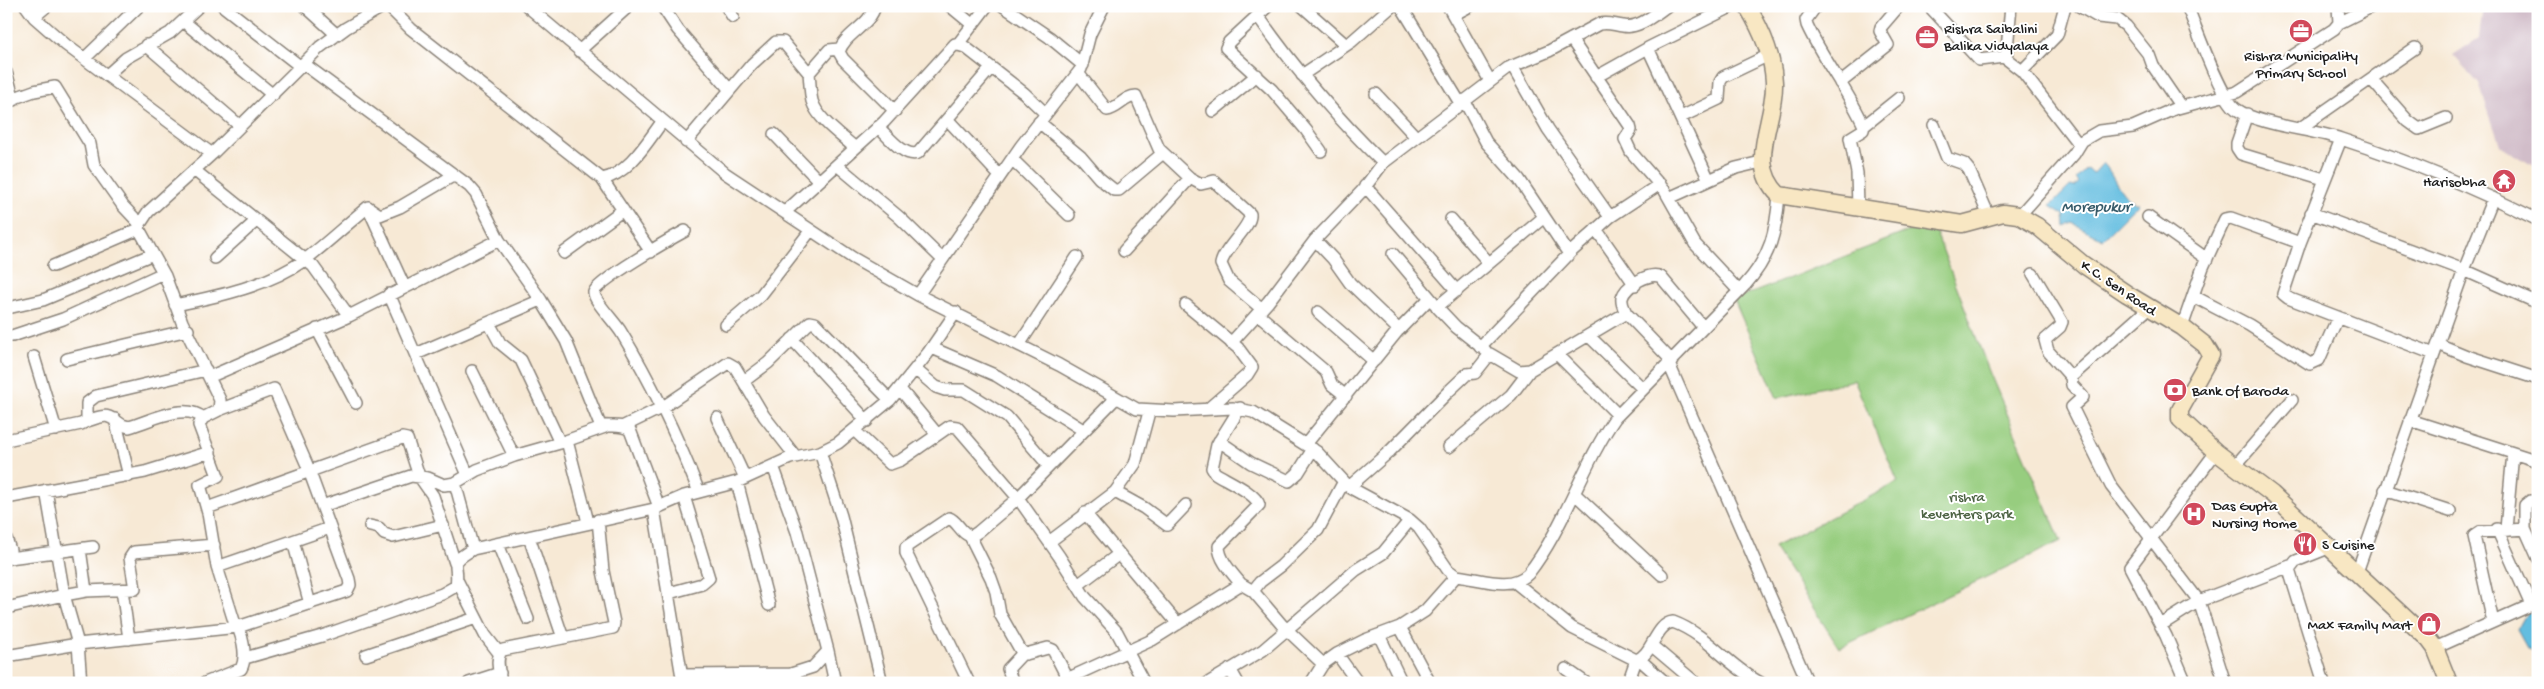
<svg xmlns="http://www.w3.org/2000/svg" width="2544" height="689" font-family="'Gochi Hand',sans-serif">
  <rect width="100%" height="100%" fill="#fff"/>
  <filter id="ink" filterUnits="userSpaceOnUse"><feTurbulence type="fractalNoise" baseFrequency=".02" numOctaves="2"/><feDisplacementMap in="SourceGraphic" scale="10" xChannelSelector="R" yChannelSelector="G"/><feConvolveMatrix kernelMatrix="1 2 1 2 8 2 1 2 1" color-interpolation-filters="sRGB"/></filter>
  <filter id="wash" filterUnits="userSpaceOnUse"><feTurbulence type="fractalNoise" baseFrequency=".0096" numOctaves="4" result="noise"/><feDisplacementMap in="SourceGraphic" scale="20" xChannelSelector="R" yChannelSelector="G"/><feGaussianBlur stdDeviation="1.12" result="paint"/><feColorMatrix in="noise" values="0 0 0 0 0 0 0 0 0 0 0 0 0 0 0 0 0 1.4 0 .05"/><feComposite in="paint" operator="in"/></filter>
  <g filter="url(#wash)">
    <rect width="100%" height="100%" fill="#f7e9d5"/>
    <path fill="#d1bdc9" d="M2483,6H2538V169L2500,145L2479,84L2453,55L2479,38Z"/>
    <path fill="#97cd7f" stroke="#5a744e" d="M1932,222L1989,371L2061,541L1839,648L1774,547L1898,482L1854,380L1777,398L1734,300Z"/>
    <path fill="#63bde0" stroke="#406c7e" d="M2103,163C2116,176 2119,199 2139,203L2103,239L2072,223L2065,227L2064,215L2050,206L2070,186L2075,187L2079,182L2076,179L2086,169L2094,173Z
      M2538,602V655L2527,648L2517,630L2531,605Z"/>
  </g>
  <g filter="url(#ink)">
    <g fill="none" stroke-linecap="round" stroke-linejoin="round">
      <g stroke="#8a8278" stroke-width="14">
        <path id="street" d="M26,6L34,17L66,45L212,154
          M223,6L301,67
          M305,6L337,35
          M388,6L411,29L602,179C628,175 647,142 662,122
          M527,6L725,173L853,258L918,295L1059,365L1137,409L1174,411L1233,408L1253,412L1317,452L1349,487L1410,520L1419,528L1448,570L1456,576L1463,577C1485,580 1511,590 1528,574C1565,527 1581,467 1615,418L1745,285C1771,256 1776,232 1779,195
          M662,6L678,30L730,90
          M726,6L733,17
          M875,6C870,26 845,33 839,52L843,59L895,111
          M950,6L973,25
          M1003,6L1049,37L1083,65
          M1268,6L1229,42L1226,48L1272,90L1306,130L1321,151
          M1302,6L1346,45
          M1401,6L1460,103
          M1448,6L1490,81
          M1816,6L1806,20L1807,25C1823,60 1848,90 1864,126L1863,130L1850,138L1857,173L1858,207
          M1929,6L1979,60L2004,57L2022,71L2076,141L2080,142L2099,131L2133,127L2174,109L2237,92L2334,29L2339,23L2338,6
          M2079,6L2098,17L2117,19L2126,26L2149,55L2153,66L2181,107
          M2187,6C2196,27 2220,97 2236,109C2260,126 2312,129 2341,139C2409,161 2474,188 2538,220
          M1453,15L1470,6
          M1258,16C1295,69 1337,118 1383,163
          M34,17L47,6
          M183,21L273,95
          M2339,23L2373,6
          M1571,39L1630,126L1631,130L1625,139L1631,152L1665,191L1695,244L1739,291
          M958,44L987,6
          M146,45L240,126
          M1648,48L1709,180
          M579,51L629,6
          M85,58L139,6
          M2006,59L2011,6
          M304,64L469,186L476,194L499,240L541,300L566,341L600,425C611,428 619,423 630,430L659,507
          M1512,66L1548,129L1610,217
          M2022,71L2057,35L2065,6
          M6,72L14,100
          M809,73C810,82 810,92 812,101C818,120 841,135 855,148
          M1078,73L1107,110C1118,109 1125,96 1136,96L1159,149L1190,178L1124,251
          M107,75L126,58L170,33L199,6
          M1302,75L1351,42L1392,6
          M1596,77L1648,48L1733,6
          M2371,79L2408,121L2419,129L2446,118
          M1840,83L1888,45L1880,31L1881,27L1899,6
          M1376,94L1416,137
          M1464,100L1486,142L1519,179L1569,254
          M6,101L34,91L55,87L90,144L94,165L123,206L140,224
          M1213,111L1257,75
          M2247,114L2237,143V148L2241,154L2324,179
          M1681,117L1719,99L1720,82L1723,77L1769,55
          M948,120L1000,176
          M1039,122L1081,157L1099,178L1114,190H1119L1163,153
          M1934,125L1947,158L1964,164L1969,170L1989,216
          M1864,126L1899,98
          M878,127C888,136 904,158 918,153L991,68
          M2299,129L2415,48
          M774,134L819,181
          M2341,139L2300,243L2283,294L2288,298L2434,354
          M686,142L752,64L776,42H783L809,73L829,50L839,49
          M1012,159L1069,215
          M837,165L899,217L941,258
          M194,170L313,266L349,316
          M1190,178L1201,184L1214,181L1250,214C1252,226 1224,248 1221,264L1229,281L1262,309
          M602,179L651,252
          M1365,186L1457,291
          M1669,198L1736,168L1761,162
          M785,212L884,122L955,44L965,47L1024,93L1045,113
          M2311,213L2464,270L2538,303
          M2019,216L2074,154L2082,141
          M2148,217L2207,259
          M1451,219L1489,263
          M1596,229L1635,285
          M685,231C672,238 596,282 594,292C593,300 615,322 621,332C652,383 677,436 699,492
          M1315,240L1333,259L1350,283L1399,330
          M564,253L623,210
          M1393,254L1435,304
          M215,258L256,221
          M53,266L139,229
          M2033,274L2062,322L2060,327L2045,340L2048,351L2071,377
          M404,286L368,207L380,215L400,207L451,177L456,176
          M389,294L468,475
          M918,295L1021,146L1081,69L1090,34L1104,6
          M2193,296L2249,325L2310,364L2319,360L2338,317
          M175,305C220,296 268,286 306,259C327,243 347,224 368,207
          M1186,305L1238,348L1252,367L1247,375L1208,409
          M12,307L43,300L153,254
          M2149,308L2071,377L2072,385L2083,397L2072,407L2111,486L2199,601L2225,683
          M1318,312L1374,361
          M1626,313C1624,308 1621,304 1622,298C1625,286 1650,271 1661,277L1703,327
          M1258,314L1326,372L1332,385L1346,396
          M489,323L500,343L521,360L560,443
          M726,325L761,295L811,230
          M2182,327L2203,267L2225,219L2231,218L2300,243
          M317,329L356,403
          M12,336L63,319L163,273
          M1589,336L1642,388
          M792,339L867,421
          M1231,343L1268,302L1315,240L1362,191L1383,163L1508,68L1549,51L1599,24C1609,22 1614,25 1623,26C1639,29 1655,14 1667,6
          M2438,344L2467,356L2538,379
          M1019,345L1077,257
          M1480,347L1572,251L1610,217L1660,184
          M932,348L997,376L1083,430
          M1485,350L1456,327L1437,307L1544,217
          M416,354L541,300
          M1557,354L1618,415
          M34,357L56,430
          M67,359L188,330
          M1669,364L1808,683
          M916,370L936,387L945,390H964L1007,417L1048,465
          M472,371L514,456
          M209,377L349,316L499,240
          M744,381L768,363L810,322L815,323L890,400
          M900,389L937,434
          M1240,408L1217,445L1212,468L1215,473C1226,480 1256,493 1259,505L1219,546C1219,560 1233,574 1241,584
          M717,418L745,478
          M115,419L129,476
          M2410,420L2538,461
          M87,421C106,415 106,413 122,425L129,427C150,421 185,402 203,418
          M624,426L663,407L728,363L735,367L764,416L796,457
          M855,431L890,464L901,460L950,426L957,427L1018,498L1059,556L1085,597L1117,632L1144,683
          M6,440L81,424L87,421V403L96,396L206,370
          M567,441L588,522
          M1219,441L1251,463L1289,481L1298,473L1313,449
          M1306,444L1396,333L1430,298
          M1449,447L1511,395L1530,370
          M820,452L841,516L882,683
          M2235,466L2292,400
          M737,482L769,605
          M455,483L473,549
          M1349,487L1390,451L1450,390L1467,374L1475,373L1490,354L1519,371L1530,370L1626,313L1672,361
          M46,490L64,595L86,591L135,589L130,558L134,552L214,545
          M2385,490L2450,511
          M1115,492L1135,464L1149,412
          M1575,494L1662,575
          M6,498L145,472L210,452
          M2538,501H2530L2525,505V529L2538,558
          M322,506L411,476L428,478L444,485L455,483L477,470L514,456L560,443L605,427
          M207,508L402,438L407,439L419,476L433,496L455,563
          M1085,513L1178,624
          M370,526L379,528L384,534L393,537L443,525
          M2497,529L2531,605
          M2506,529L2513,453
          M970,536L991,578L996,592L1000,614L1021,651L1026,654L1048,648L1053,650L1070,683
          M529,537L563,638
          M6,538L10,550L9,558L6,559
          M293,541L310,604
          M1049,542L1115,492L1144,508L1167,525L1186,505
          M498,544L528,619
          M80,549L86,591
          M9,558L93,547
          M217,567L330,528
          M2357,572L2464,270L2493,198
          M457,580L485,635L499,653
          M1516,583L1572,628L1636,660C1653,655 1655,624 1673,622C1708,635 1729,667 1761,683
          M1078,585L1119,554
          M122,590L129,639
          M1253,591L1260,582L1281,566L1318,530L1343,483
          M669,593L702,584L709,578L684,496
          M6,608L64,595L78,644L81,683
          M2493,622L2474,536L2480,532L2525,529
          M2161,625L2199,601L2290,566
          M1400,627L1430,683
          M1379,635L1402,683
          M1651,645L1696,683
          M2435,648L2538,602
          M828,651L835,683
          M1337,654L1358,683
          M366,655L476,618
          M6,656L78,644L238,627L347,591L350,585L349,579L307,465L274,389L219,410
          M245,658L322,636L442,594L456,586C460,562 446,565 473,549L654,509
          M1639,659L1666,683
          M1230,669L1238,683
          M1566,669L1586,683
          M682,675L791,674L813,667L828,651L797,532L773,466
          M205,683L241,669C248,656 242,632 234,621L217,567L208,513L200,485L218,476L199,425L203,418L219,410L220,400L182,322L165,276L139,229L140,224L148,212L212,154L320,47L346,28L384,6
          M469,683L500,673
          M501,683C500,673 494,657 503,650L613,628L614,623L603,571L598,520
          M683,683L654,509L684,496L737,482L790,458L820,452L838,443L890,400L928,353L956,312
          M969,683L906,553V547L949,518C958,521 961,535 972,536L978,532L1018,498L1116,398
          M1013,683L1008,669L1023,653
          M1058,683L1152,640L1241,584L1253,591L1282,625L1323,664L1337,654L1365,640L1400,627L1425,611L1456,576
          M1208,683L1263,650L1356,570L1383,553L1410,520
          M1311,683L1323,664
          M1628,683L1636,660
          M2186,683L2166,636L2130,567L2216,452
          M2324,683L2289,570L2296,561L2331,547"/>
      </g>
      <g stroke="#8a8278" stroke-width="19">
        <path id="secondary" d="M1747,6C1761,29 1773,55 1774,82C1776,122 1745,162 1779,195L1962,224L2003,213L2018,215L2037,226L2084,265L2127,294L2182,327L2205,345L2211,355L2180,410V419L2216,452L2272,494L2429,640L2435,648L2449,683"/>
      </g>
      <use href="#street" stroke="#fff" stroke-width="11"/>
      <use href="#secondary" stroke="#f8e7c3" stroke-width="16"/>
    </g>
  </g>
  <defs>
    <g id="office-disc" transform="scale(1.25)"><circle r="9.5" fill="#d1495b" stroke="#fff"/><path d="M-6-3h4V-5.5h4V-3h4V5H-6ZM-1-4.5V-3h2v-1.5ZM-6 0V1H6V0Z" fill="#fff"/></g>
    <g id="temple-disc" transform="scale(1.25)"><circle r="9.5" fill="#d1495b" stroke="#fff"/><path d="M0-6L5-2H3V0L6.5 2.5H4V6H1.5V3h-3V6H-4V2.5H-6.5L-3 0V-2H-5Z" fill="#fff"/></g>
    <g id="bank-disc" transform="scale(1.25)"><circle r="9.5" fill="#d1495b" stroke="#fff"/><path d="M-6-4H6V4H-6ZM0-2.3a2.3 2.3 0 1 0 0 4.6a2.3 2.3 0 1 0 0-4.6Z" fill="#fff"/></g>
    <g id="hospital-disc" transform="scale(1.25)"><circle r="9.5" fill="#d1495b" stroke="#fff"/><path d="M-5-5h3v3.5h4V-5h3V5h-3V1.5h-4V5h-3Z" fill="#fff"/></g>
    <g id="restaurant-disc" transform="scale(1.25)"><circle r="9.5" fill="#d1495b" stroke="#fff"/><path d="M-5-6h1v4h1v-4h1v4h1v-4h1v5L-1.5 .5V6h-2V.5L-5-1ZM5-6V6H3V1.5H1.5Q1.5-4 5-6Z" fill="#fff"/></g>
    <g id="shop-disc" transform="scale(1.25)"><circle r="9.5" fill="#d1495b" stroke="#fff"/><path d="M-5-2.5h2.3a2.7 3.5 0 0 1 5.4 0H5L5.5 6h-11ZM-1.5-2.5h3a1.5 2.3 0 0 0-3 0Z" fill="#fff"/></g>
  </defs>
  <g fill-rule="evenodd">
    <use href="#office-disc" x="2301" y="31"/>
    <use href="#office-disc" x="1927" y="37"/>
    <use href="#temple-disc" x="2504" y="181"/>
    <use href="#bank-disc" x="2175" y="390"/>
    <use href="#hospital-disc" x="2194" y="514"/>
    <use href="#restaurant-disc" x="2305" y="544"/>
    <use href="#shop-disc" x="2429" y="624"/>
  </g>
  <g text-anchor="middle" stroke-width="4" stroke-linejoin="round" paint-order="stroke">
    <g font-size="15" fill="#1c1c1c" stroke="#fff" text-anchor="start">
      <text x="1944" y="33">Rishra Saibalini<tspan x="1944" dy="17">Balika Vidyalaya</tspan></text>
      <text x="2301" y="60" text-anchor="middle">Rishra Municipality<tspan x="2301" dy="17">Primary School</tspan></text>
      <text x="2486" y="186" text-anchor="end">Harisobha</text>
      <text x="2192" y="395">Bank Of Baroda</text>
      <text x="2212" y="510">Das Gupta<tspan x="2212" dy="17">Nursing Home</tspan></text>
      <text x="2322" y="549">S Cuisine</text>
      <text x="2412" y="629" text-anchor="end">Max Family Mart</text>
    </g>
    <g font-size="15" fill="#1c1c1c" stroke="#fff">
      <text transform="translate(2119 287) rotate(34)" y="5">K.C. Sen Road</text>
    </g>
    <g font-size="15" fill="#4d6344" stroke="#fff">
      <text x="1967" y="501">rishra<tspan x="1967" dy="17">keventers park</tspan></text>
    </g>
    <g font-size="16" font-style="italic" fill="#385c6a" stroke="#fff">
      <text x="2096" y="211">Morepukur</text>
    </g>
  </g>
  <rect width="2544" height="689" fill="none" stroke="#fff" stroke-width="25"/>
</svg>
